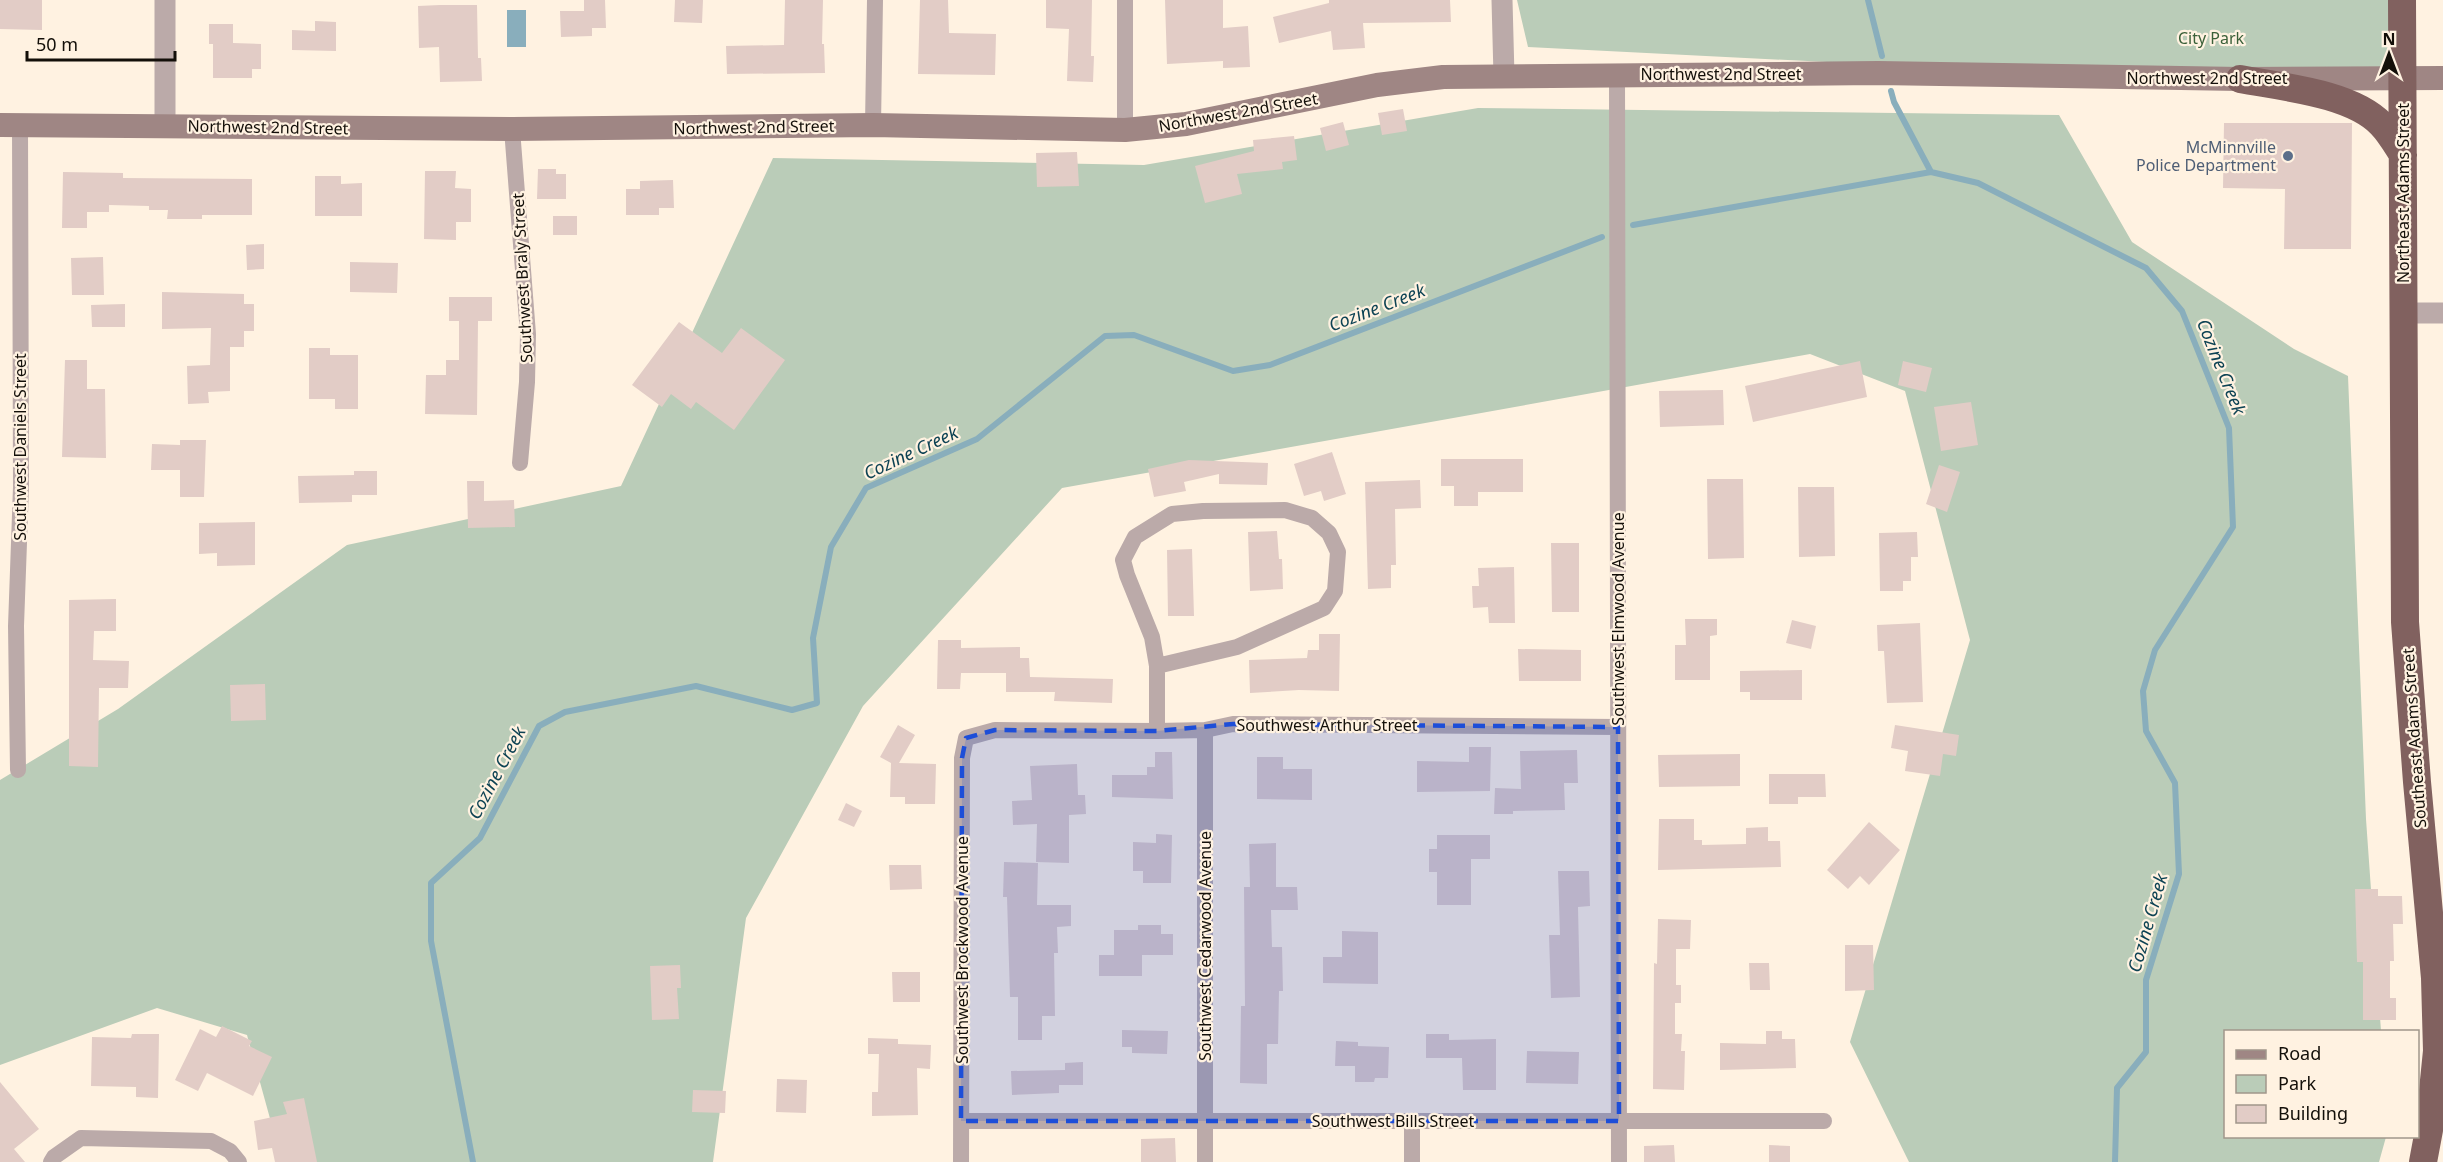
<svg xmlns="http://www.w3.org/2000/svg" width="2443" height="1162" font-family="'Noto Sans',sans-serif">
  <rect width="100%" height="100%" fill="#fff2e1"/>
  <path fill="#baccb8" d="M1517,0H2402L2403,78L2124,77L1528,47Z
    M1478,108L2059,115L2132,242L2294,349L2348,376L2366,819L2381,1031L2226,1032V1136L2386,1137L2379,1162H1909L1850,1042L1970,640L1905,391L1810,354L1062,488L863,706L746,918L713,1162H282L247,1035L157,1008L0,1065V780L118,709L347,545L621,486L773,158L1144,165Z"/>
  <path fill="#89aebc" d="M507,10H526V47H507Z"/>
  <g fill="none" stroke-linecap="round" stroke-linejoin="round">
    <path stroke="#89aebc" stroke-width="6" d="M1868,0L1882,56
      M1891,91L1894,102L1931,172
      M1633,225L1931,172L1978,183L2146,268L2182,311L2229,428L2233,527L2155,650L2143,691L2146,731L2175,783L2179,874L2146,980V1052L2117,1088L2115,1162
      M473,1162L431,941V883L480,838L539,726L565,712L696,686L792,710L817,703L813,638L831,547L866,488L977,439L1105,336L1134,335L1233,371L1270,365L1602,237"/>
  </g>
  <path fill="#e2ccc6" d="M0,0H42V30L0,29Z
    M584,0H605L606,28H592V36L561,37L560,11H584Z
    M675,0H703L702,23L674,22Z
    M785,0H823L822,44H824L825,73L727,74L726,46L784,45Z
    M920,0H948L949,33L996,34L995,75L918,74Z
    M1046,0H1092L1091,56H1094L1093,82L1067,81L1069,29L1046,28Z
    M1165,0H1223V28L1248,26L1250,67L1223,68V61L1167,64Z
    M1329,0H1450L1451,22L1363,23L1365,48L1333,50L1331,31L1279,43L1273,17L1329,3Z
    M440,5H477L478,58H481L482,81L440,82L439,47L419,48L418,6Z
    M315,21L336,22V51L292,50V30L315,31Z
    M209,24H233V43L261,44V69H252V78H213V44H209Z
    M1403,109L1407,131L1382,135L1378,113Z
    M1343,122L1349,145L1326,151L1320,128Z
    M2224,123H2352L2351,249H2284L2285,189L2223,188Z
    M1294,136L1297,160L1282,162L1283,169L1237,174L1242,194L1205,203L1195,166L1254,151L1253,140Z
    M1077,152L1079,186L1037,187L1036,153Z
    M538,169H556V174H566V199H537Z
    M425,171H456L455,188L471,189V222H456V240L424,239Z
    M63,172L123,173V178L252,179V215H202V219H167L168,210H149V206L109,205V212H87V228H62Z
    M315,176H341V184L362,183V216H315Z
    M673,180L674,208H659V215H626V189H640V181Z
    M553,216H577V235H553Z
    M264,244V269L247,270L246,245Z
    M103,257L104,295H72L71,258Z
    M350,262L398,263L397,293L350,292Z
    M162,292L244,294V304H254V331H244V347H230V391L208,392L209,403L188,404L187,366L210,365L211,328L162,329Z
    M449,297H492V321H478L477,415L425,414L426,375H446V360H459V321H449Z
    M125,304V327H92L91,305Z
    M679,322L722,353L741,328L785,360L734,430L696,402L691,409L671,394L662,407L632,385Z
    M309,348H330V355H358V409H335V399H309Z
    M65,360H87V389H105L106,458L62,457Z
    M1860,361L1867,397L1753,422L1745,386Z
    M1903,361L1932,368L1926,392L1898,385Z
    M1723,390L1724,425L1660,427L1659,391Z
    M1971,402L1978,445L1941,451L1934,407Z
    M180,440H206L204,497H180V470H151L152,444L180,445Z
    M1332,452L1346,494L1324,501L1321,491L1304,496L1294,464Z
    M1441,459H1523V492H1478V506H1454V486H1441Z
    M1189,460L1268,463L1267,485L1219,484V474L1184,482L1186,491L1154,497L1148,469Z
    M1939,465L1960,472L1947,512L1926,504Z
    M354,471H377V495H352V502L299,503L298,476L354,475Z
    M1707,479H1743L1744,558L1708,559Z
    M1420,480L1421,508L1395,509L1396,565H1391V588L1368,589L1365,482Z
    M467,481H484V501L514,500L515,527L468,528Z
    M1798,487H1834L1835,556L1799,557Z
    M255,522V565L217,566V553L199,554V523Z
    M1277,531L1279,559H1282L1283,589L1250,591L1248,532Z
    M1917,532L1918,557H1911V581H1903V591H1880L1879,533Z
    M1551,543H1579V612H1552Z
    M1192,549L1194,616H1168L1167,550Z
    M1514,567L1515,623H1489L1488,607L1473,608L1472,586H1479L1478,568Z
    M116,599V631H94L93,660L129,661L128,688H99L98,767L69,766V600Z
    M1685,619H1717V635L1710,636V680H1675V645H1686Z
    M1792,620L1816,626L1811,649L1786,643Z
    M1920,623L1923,702L1887,703L1884,651H1878L1877,625Z
    M1319,634H1340L1339,691L1299,690L1250,693L1249,660L1307,658L1308,650H1319Z
    M938,640H961V648L1020,647V658H1029L1030,677L1113,679L1112,703L1054,701L1055,692H1006V673H961L960,689H937Z
    M1518,649L1581,650V681H1519Z
    M1802,670V700H1750V692H1740V671Z
    M265,684L266,720L231,721L230,685Z
    M898,725L915,735L899,763L936,764L935,804H905V797H890L891,763L880,757Z
    M1895,725L1959,735L1956,756L1943,754L1940,776L1905,771L1908,751L1891,748Z
    M1469,747H1491L1490,791L1417,792V761L1469,762Z
    M1577,750L1578,783H1564L1565,810L1513,811V814H1494L1495,788L1521,789L1520,751Z
    M1155,752H1172L1173,799L1112,797V775H1147V767H1155Z
    M1740,754V786L1659,787L1658,755Z
    M1257,757H1283V769H1312V800L1257,799Z
    M1077,764L1078,795H1085L1086,814L1069,815V863L1036,862L1037,824L1013,825L1012,801L1032,800L1030,766Z
    M1769,774H1825L1826,797H1798V804H1769Z
    M846,803L862,811L854,827L838,820Z
    M1659,819H1694V840H1702V845L1746,844V828L1768,827V841H1780L1781,867L1658,870Z
    M1869,822L1900,850L1869,885L1860,876L1848,889L1827,870Z
    M1156,834L1172,835L1171,883H1143V871H1133V842L1156,843Z
    M1437,835H1490V859H1471V905H1437V872H1429V849H1437Z
    M1276,843V887H1297L1298,910H1271L1272,947H1282L1283,991H1279L1278,1044H1267V1084L1240,1083L1241,1006H1245L1244,887H1250L1249,844Z
    M1004,862L1038,863L1037,905H1071V926L1057,927L1058,953H1054L1055,1016H1042V1040H1018V997H1010L1007,897H1003Z
    M889,865H921L922,889L890,890Z
    M1558,871H1589L1590,906L1578,907L1580,997L1551,998L1549,935H1560Z
    M2355,889H2378V896H2402L2403,924H2393L2394,961H2390V998H2396V1020H2363V962H2357Z
    M1658,919L1691,920L1690,949H1676V985H1681V1003H1675V1034H1682L1681,1051H1685L1684,1090L1653,1089L1654,963L1657,964Z
    M1138,925H1161V934H1173V955H1142V976H1099V955H1114V930H1138Z
    M1342,931L1378,932V984L1323,983V957H1342Z
    M1845,945H1873L1874,990L1845,991Z
    M1749,963H1769L1770,990H1750Z
    M680,965L681,988H677L679,1019L652,1020L650,966Z
    M892,972H920V1002H893Z
    M222,1026L252,1041L249,1046L272,1057L253,1096L207,1073L198,1091L175,1080L200,1029L216,1037Z
    M1122,1030L1168,1031L1167,1054L1132,1053V1047H1122Z
    M1766,1031H1782V1039H1795L1796,1068L1720,1070V1043L1766,1044Z
    M132,1034H159L158,1098L136,1097V1087L91,1086L92,1037L131,1038Z
    M1426,1034H1449V1040L1496,1039V1090H1463L1462,1058H1426Z
    M868,1038L898,1039V1044L931,1045L930,1069L917,1068L918,1115L872,1116V1092H878L879,1054H868Z
    M1336,1041L1358,1042V1046L1389,1047L1388,1078H1375L1374,1082H1355V1066H1335Z
    M1527,1051L1579,1052L1578,1084L1526,1083Z
    M1083,1062V1085H1059V1093L1012,1095L1011,1071L1065,1070V1063Z
    M777,1079L807,1080L806,1113L776,1112Z
    M0,1082L39,1129L14,1149L25,1162H0Z
    M693,1090L726,1091L725,1113L692,1112Z
    M304,1098L317,1162H275L272,1148L258,1150L254,1121L287,1114L283,1102Z
    M1175,1138L1176,1162H1141V1139Z
    M1674,1145L1675,1162H1644V1146Z
    M1769,1145L1790,1146V1162H1769Z"/>
  <g fill="none" stroke-linecap="round" stroke-linejoin="round">
    <path stroke="#bbaaa9" stroke-width="16" d="M1125,0V130
      M1617,75L1619,1162
      M873,125L875,0
      M512,129L528,334L527,382L520,463
      M1285,510L1312,518L1329,533L1338,552L1335,591L1324,608L1237,647L1157,666L1152,637L1127,575L1123,560L1135,537L1172,514L1203,511Z
      M1157,731V666
      M18,770L16,626L21,487L20,124
      M961,1121H1824
      M51,1162L54,1157L81,1138L211,1141L230,1151L239,1162
      M961,1162L962,758L966,738L995,730L1157,731L1205,730L1233,724L1618,727
      M1205,1162V730
      M1412,1162V1121"/>
    <path stroke="#bbaaa9" stroke-width="21" d="M165,0V125
      M1502,0L1504,76
      M2403,313H2443"/>
    <path stroke="#9f8684" stroke-width="24" d="M0,125L512,129L873,125L1125,130L1186,124L1377,85L1443,77L1878,73L2240,79L2443,78"/>
    <path stroke="#81615f" stroke-width="28" d="M2402,0L2405,622L2417,782L2435,978L2437,1051L2429,1130L2423,1162
      M2240,79C2282,87 2351,93 2381,124C2390,133 2396,144 2403,155"/>
  </g>
  <path fill="#1d4ed8" fill-opacity="0.2" stroke="#1d4ed8" stroke-width="4.5" stroke-dasharray="12 8" stroke-linejoin="round" d="M1233,724L1618,727L1619,1121H961L962,758L966,738L995,730L1157,731Z"/>
  <circle fill="#5c6f8a" stroke="#fff2e1" stroke-width="2" cx="2288" cy="156" r="6"/>
  <g text-anchor="middle" stroke-width="4.5" stroke-linejoin="round" paint-order="stroke">
    <g font-size="16" fill="#3b6039" stroke="#fff2e1">
      <text x="2211" y="44">City Park</text>
    </g>
    <g font-size="16" fill="#130f09" stroke="#fff2e1">
      <text x="1721" y="80">Northwest 2nd Street</text>
      <text x="2207" y="84">Northwest 2nd Street</text>
      <text transform="translate(1238 112) rotate(-10)" y="6">Northwest 2nd Street</text>
      <text transform="translate(268 127) rotate(1)" y="6">Northwest 2nd Street</text>
      <text transform="translate(754 127) rotate(-1)" y="6">Northwest 2nd Street</text>
      <text transform="translate(2403 193) rotate(-90)" y="6">Northeast Adams Street</text>
      <text transform="translate(522 278) rotate(-93)" y="6">Southwest Braly Street</text>
      <text transform="translate(20 447) rotate(-90)" y="6">Southwest Daniels Street</text>
      <text transform="translate(1618 619) rotate(-90)" y="6">Southwest Elmwood Avenue</text>
      <text x="1327" y="731">Southwest Arthur Street</text>
      <text transform="translate(2414 738) rotate(-94)" y="6">Southeast Adams Street</text>
      <text transform="translate(1205 946) rotate(-90)" y="6">Southwest Cedarwood Avenue</text>
      <text transform="translate(962 950) rotate(-90)" y="6">Southwest Brockwood Avenue</text>
      <text x="1393" y="1127">Southwest Bills Street</text>
    </g>
    <g font-size="16" fill="#4e5e75" stroke="#fff2e1" text-anchor="end">
      <text x="2276" y="153">McMinnville<tspan x="2276" dy="18">Police Department</tspan></text>
    </g>
    <g font-size="18" font-style="italic" fill="#0e4354" stroke="#fff2e1">
      <text transform="translate(1377 308) rotate(-21)" y="6">Cozine Creek</text>
      <text transform="translate(2221 367) rotate(68)" y="6">Cozine Creek</text>
      <text transform="translate(911 453) rotate(-25)" y="6">Cozine Creek</text>
      <text transform="translate(497 773) rotate(-62)" y="6">Cozine Creek</text>
      <text transform="translate(2148 923) rotate(-74)" y="6">Cozine Creek</text>
    </g>
  </g>
  <rect x="2224" y="1030" width="195" height="108" fill="#fff2e1" stroke="#a1978b" stroke-width="1.5"/>
  <rect x="2236" y="1050" width="30" height="9" fill="#9f8684" stroke="#a1978b" stroke-width="1.5"/>
  <text x="2278" y="1060" font-size="18" fill="#130f09">Road</text>
  <rect x="2236" y="1075" width="30" height="18" fill="#baccb8" stroke="#a1978b" stroke-width="1.5"/>
  <text x="2278" y="1090" font-size="18" fill="#130f09">Park</text>
  <rect x="2236" y="1105" width="30" height="18" fill="#e2ccc6" stroke="#a1978b" stroke-width="1.5"/>
  <text x="2278" y="1120" font-size="18" fill="#130f09">Building</text>
  <g transform="translate(2389 54)" stroke="#fff2e1" stroke-width="4.5" paint-order="stroke">
  <path d="M0-4.5L10 22L0 15L-10 22Z" fill="#130f09"/>
  <text y="-9" font-size="16" font-weight="bold" text-anchor="middle" fill="#130f09">N</text>
  </g>
  <path d="M27 51v9h148v-9" fill="none" stroke="#130f09" stroke-width="3"/>
  <text x="36" y="51" font-size="18" fill="#130f09" stroke="#fff2e1" stroke-width="4.5" paint-order="stroke">50 m</text>
</svg>
